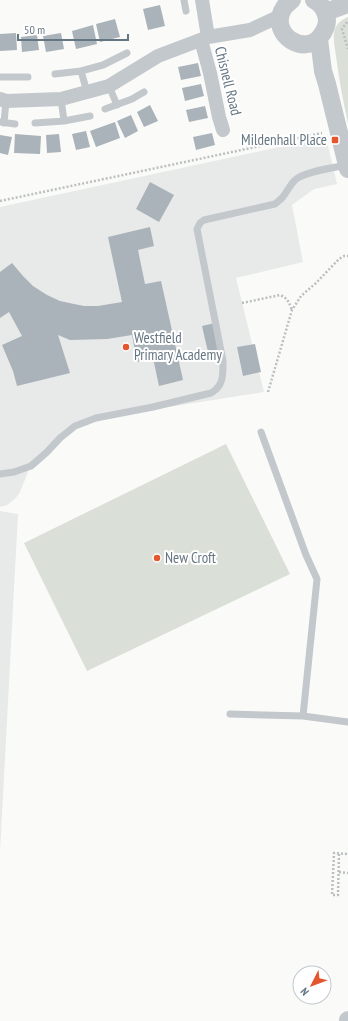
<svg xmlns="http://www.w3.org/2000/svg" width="348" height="1021" font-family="'PT Sans Narrow',sans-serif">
  <rect width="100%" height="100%" fill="#fafaf8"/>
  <path fill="#e8e9e9" d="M326,137L337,184L314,189L292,205L303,262L236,278L264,392L80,421L30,467L20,492L15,499L7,505L0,507V207Z
    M0,511L18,514L0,852Z"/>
  <path fill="#dadfd7" d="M348,17V123C343,101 339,79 336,56C335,48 332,37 335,29C337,23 343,19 348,17Z
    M226,444L290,574L87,671L24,543Z"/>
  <path fill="#aab3b9" d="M160,5L165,26L148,30L143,9Z
    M115,19L120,37L100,42L96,24Z
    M93,25L97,44L76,49L72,31Z
    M16,33L17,50L0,51V34Z
    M61,33L64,49L46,52L43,36Z
    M37,35L39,50L22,52L21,37Z
    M198,63L201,76L181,80L178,67Z
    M201,84L204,96L185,101L182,88Z
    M150,105L158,121L144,127L137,112Z
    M205,106L208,118L189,122L186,110Z
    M131,115L138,131L125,138L117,121Z
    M115,122L120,138L96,147L90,131Z
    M86,131L90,147L76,150L72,134Z
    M212,133L215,145L196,150L193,137Z
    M15,134L41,136L40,154L14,153Z
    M59,134L61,152L47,153L46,135Z
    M0,135L12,137L8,155L0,153Z
    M150,182L174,195L159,222L136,209Z
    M150,227L154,246L138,250L145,284L161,281L183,380L159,386L153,358L137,362L132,335L107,339L70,340L58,335L70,373L17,386L13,371L2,345L22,336L9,312L0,318V272L12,263L23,276L33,286L47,295L60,301L74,304L84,306H98L122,302L108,237Z
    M215,323L220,350L208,352L202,326Z
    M255,344L261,372L243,376L237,347Z"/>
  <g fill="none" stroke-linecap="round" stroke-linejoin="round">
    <path stroke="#bbbfc2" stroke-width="2.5" stroke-dasharray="2 2" stroke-linecap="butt" d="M347,22L342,29L348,49
      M0,201L322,133
      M242,303L280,295C288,298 289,303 292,310
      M268,392L292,310L301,296L316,283L339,259L344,256H348
      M339,854L338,895H332L334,853L348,854
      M339,872L348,873"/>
    <path stroke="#c3c8cc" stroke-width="7" d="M184,0L186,11
      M81,71L87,92
      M55,74L81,71L103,65L127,53
      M0,77H28
      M109,86L117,105
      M61,99L64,121
      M105,109L132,99L144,92
      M0,122L15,124
      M4,123L6,101
      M35,123L64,121L90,116
      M261,432L306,555L317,579L303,716
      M0,474L14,472L31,466L47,452L60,438L75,426L96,418L153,407L211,393C224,386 223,374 223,361L197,229L200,223L204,220L275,204C277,202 280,200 282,198C287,192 290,185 295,180C305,171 333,168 347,165
      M230,714L303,716L348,722"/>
    <path stroke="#c3c8cc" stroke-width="14" d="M202,0L208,37
      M201,40L210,73L219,117L223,130
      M0,99L6,101L61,99L109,86L158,56L208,37L250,30L280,16"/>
    <path stroke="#c3c8cc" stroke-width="18" d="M292,0C290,2 287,4 285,6C284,7 283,10 282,11C271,35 304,56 320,37C324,32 327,26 327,20C326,11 322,4 314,0
      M326,12L348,4
      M319,39L323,71L327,84L348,169
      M348,1021V1020"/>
  </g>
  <g fill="#e4572e" stroke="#fff" stroke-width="1.5">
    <rect x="331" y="136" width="8" height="8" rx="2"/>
    <circle cx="126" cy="347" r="4"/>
    <circle cx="157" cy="558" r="4"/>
  </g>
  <g text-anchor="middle" stroke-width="4" stroke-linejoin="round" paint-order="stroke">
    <g font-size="15" fill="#657683" stroke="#fff">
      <text transform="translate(228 81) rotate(76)" y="5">Chisnell Road</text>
    </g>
    <g font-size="15" fill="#657683" stroke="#fff" text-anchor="start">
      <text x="327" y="145" text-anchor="end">Mildenhall Place</text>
      <text x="134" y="343">Westfield<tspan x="134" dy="17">Primary Academy</tspan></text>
      <text x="165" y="563">New Croft</text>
    </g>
  </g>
  <g transform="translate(312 985) rotate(228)"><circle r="19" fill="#ffffff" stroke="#c1c8cd"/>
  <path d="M0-3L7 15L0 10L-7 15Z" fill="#e4572e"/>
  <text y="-6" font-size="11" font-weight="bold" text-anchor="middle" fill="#657683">N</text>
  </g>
  <path d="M18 34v6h110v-6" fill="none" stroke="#657683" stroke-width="2"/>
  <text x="24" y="34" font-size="12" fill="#657683" stroke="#ffffff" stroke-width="3" paint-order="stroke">50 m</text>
</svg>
